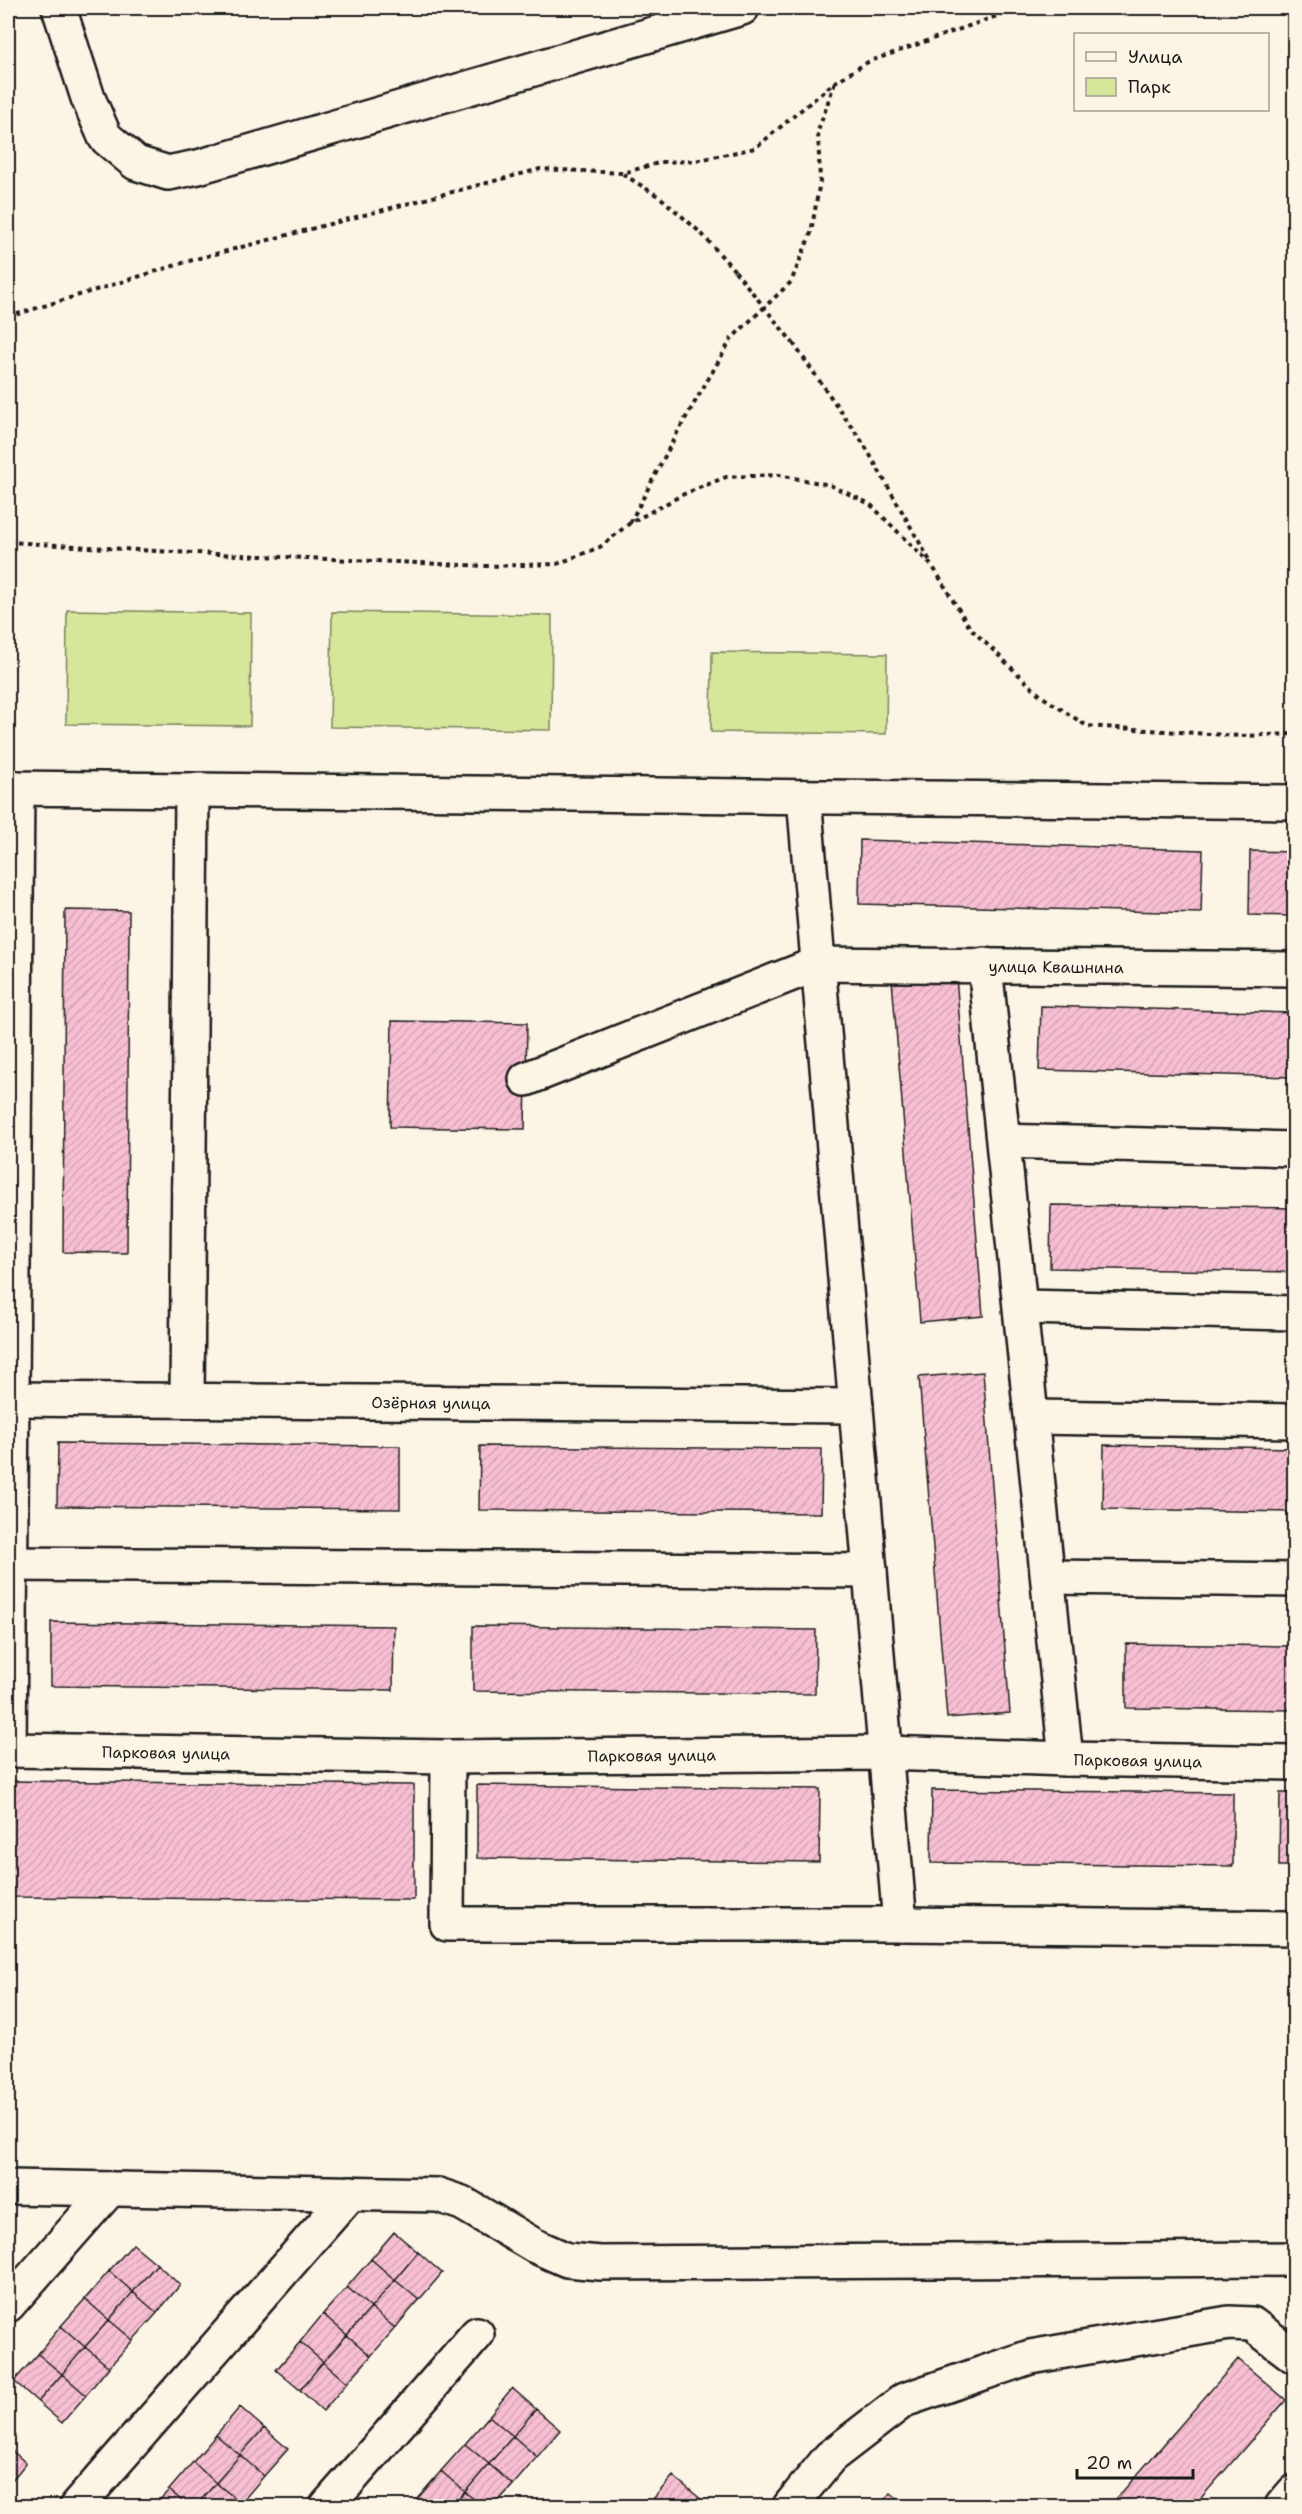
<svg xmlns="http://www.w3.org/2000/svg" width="1302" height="2514" font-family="'Shantell Sans',sans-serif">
  <defs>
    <pattern id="building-hatch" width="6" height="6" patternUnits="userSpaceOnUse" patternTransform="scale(1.5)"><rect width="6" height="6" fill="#f8bfd3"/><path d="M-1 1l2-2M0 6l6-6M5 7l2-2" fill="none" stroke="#d4a4b5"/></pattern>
  </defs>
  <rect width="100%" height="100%" fill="#fcf5e5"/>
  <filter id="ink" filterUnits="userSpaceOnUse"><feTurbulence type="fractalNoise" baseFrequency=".0167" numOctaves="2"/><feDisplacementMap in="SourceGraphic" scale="12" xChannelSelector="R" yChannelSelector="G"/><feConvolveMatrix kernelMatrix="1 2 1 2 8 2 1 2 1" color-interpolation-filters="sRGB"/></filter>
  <g filter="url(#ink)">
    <path fill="#d6e79b" stroke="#79825c" stroke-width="1.5" d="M67,610L251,613L250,726L66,724Z
      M332,612L552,615L551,730L330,727Z
      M712,652L887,654L886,734L711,732Z"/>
    <path fill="url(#building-hatch)" stroke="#1c1c1c" stroke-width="1.5" d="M860,840L1203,850L1201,913L859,904Z
      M1250,851L1294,852V916L1249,915Z
      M65,910L129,911L127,1253L63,1252Z
      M956,976L983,1316L920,1322L892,980Z
      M1041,1006L1294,1013V1077L1039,1070Z
      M392,1021L527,1023L525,1129L390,1127Z
      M1051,1205L1294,1208V1272L1050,1268Z
      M983,1372L1010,1713L947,1718L919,1377Z
      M58,1443L400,1446V1509L57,1506Z
      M1104,1445L1294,1448V1512L1103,1509Z
      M480,1446L822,1449L821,1513L479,1510Z
      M51,1622L394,1626L393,1690L51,1686Z
      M473,1626L816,1630L815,1694L473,1691Z
      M1126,1644L1294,1646V1710L1126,1708Z
      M8,1781L414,1785V1900L8,1897Z
      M477,1785L820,1789L819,1862L477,1858Z
      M932,1790L1233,1793V1866L931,1863Z
      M1280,1793H1294V1866H1279Z
      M394,2232L418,2252L395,2280L371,2259Z
      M133,2244L157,2264L133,2292L109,2271Z
      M418,2252L442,2273L419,2300L395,2280Z
      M371,2259L395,2280L371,2308L347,2287Z
      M157,2264L180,2285L157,2313L133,2292Z
      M109,2271L133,2292L109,2320L85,2299Z
      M395,2280L419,2300L395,2328L371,2308Z
      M347,2287L371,2308L347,2335L323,2314Z
      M133,2292L157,2313L133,2340L109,2320Z
      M85,2299L109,2320L85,2347L61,2326Z
      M371,2308L395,2328L371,2356L347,2335Z
      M323,2314L347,2335L323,2362L300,2342Z
      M109,2320L133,2340L109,2367L85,2347Z
      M61,2326L85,2347L62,2374L38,2354Z
      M347,2335L371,2356L347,2383L323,2362Z
      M300,2342L323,2362L300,2390L276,2370Z
      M85,2347L109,2367L86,2395L62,2374Z
      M38,2354L62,2374L38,2402L14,2381Z
      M1238,2359L1286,2400L1194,2506H1110Z
      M323,2362L347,2383L323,2411L300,2390Z
      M62,2374L86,2395L62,2423L38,2402Z
      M512,2388L536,2409L513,2436L489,2416Z
      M240,2407L264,2428L240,2455L216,2435Z
      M536,2409L560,2430L537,2457L513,2436Z
      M489,2416L513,2436L489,2464L465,2444Z
      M264,2428L288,2449L264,2476L240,2455Z
      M216,2435L240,2455L216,2483L193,2462Z
      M513,2436L537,2457L513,2485L489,2464Z
      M465,2444L489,2464L465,2492L441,2471Z
      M8,2447L26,2463L8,2485Z
      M240,2455L264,2476L241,2503L216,2483Z
      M193,2462L216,2483L196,2506H188L169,2490Z
      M489,2464L513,2485L494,2506H482L465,2492Z
      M441,2471L465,2492L452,2506H426L417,2499Z
      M673,2476L709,2506H647Z
      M216,2483L241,2503L238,2506H196Z
      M169,2490L188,2506H154Z
      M465,2492L482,2506H452Z
      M891,2493L907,2506H879Z
      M417,2499L426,2506H411Z"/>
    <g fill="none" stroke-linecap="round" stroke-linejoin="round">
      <g stroke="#1c1c1c" stroke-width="38">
        <g id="minor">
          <path d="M59,8L88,98L105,137L136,163L168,173L198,167L742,8"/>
          <path d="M8,788L1294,802"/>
          <path d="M804,797L900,1924"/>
          <path d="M985,965L1066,1759"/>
          <path id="s1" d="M526,1079L817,964L1294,969"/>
          <path d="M1004,1141L1294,1149"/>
          <path d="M1021,1307L1294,1313"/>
          <path id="s2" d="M8,1399L856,1406"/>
          <path d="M187,1400L192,790"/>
          <path d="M1032,1417L1294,1421"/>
          <path d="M8,1564L870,1571"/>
          <path d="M1048,1577L1294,1580"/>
          <path id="s3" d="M8,1750L448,1757L885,1753L1066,1759L1294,1763"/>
          <path d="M9,1750L17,788"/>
          <path d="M448,1757L447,1924H900L1294,1928"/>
          <path d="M8,2187L438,2195L462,2203L535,2246L567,2260L600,2263L1294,2259"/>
          <path d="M8,2305L110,2189"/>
          <path d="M77,2506L351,2193"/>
          <path d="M327,2506L477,2334"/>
          <path d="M790,2506L830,2457L904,2400L1030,2357L1229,2323L1252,2324L1294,2356"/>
          <path d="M1282,2506L1294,2492"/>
        </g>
      </g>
      <path stroke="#1c1c1c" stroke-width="4" stroke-dasharray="4.5 4.5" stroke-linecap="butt" d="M623,174L661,198L701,233L735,271
        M8,317L196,259L540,169L623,173L662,162L695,161L755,148L835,82L868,62L1019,8
        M793,343L865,446L930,561
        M630,523L677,433L732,338L791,282L811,233L820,181L818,131L835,82
        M8,542L172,552L486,566L557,564L600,547L630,523L684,494L726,477L779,475L830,485L870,504L933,567L970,628L1041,696L1087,726L1241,736L1294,734"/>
      <use href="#minor" stroke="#fcf5e5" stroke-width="33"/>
      <path stroke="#1c1c1c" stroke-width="4" stroke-dasharray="4.5 4.5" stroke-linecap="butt" d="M735,271L793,343"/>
    </g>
  </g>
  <g text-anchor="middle" stroke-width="4.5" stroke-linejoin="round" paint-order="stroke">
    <g font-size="16" fill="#1c1c1c" stroke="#fcf5e5">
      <text dy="6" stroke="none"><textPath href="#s1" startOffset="552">улица Квашнина</textPath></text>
      <text dy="6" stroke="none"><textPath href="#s2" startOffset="423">Озёрная улица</textPath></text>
      <text dy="6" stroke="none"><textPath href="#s3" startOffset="158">Парковая улица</textPath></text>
      <text dy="6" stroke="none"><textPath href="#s3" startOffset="644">Парковая улица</textPath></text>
      <text dy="6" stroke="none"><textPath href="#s3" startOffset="1130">Парковая улица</textPath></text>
    </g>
  </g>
  <rect width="1302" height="2514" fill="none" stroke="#fcf5e5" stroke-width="30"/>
  <rect x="15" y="15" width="1272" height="2484" fill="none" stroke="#1c1c1c" stroke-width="2" filter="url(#ink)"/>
  <rect x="1074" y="33" width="195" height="78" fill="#fcf5e5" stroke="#a29e95" stroke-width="1.5"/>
  <rect x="1086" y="52" width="30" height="9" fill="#fcf5e5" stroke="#a29e95" stroke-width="1.5"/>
  <text x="1128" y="63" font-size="18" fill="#1c1c1c">Улица</text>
  <rect x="1086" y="78" width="30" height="18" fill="#d6e79b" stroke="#a29e95" stroke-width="1.5"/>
  <text x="1128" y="93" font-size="18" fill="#1c1c1c">Парк</text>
  <path d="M1077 2469v9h116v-9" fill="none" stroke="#1c1c1c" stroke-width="3"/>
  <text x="1086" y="2469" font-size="18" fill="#1c1c1c" stroke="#fcf5e5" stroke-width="4.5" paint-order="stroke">20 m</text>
</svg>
